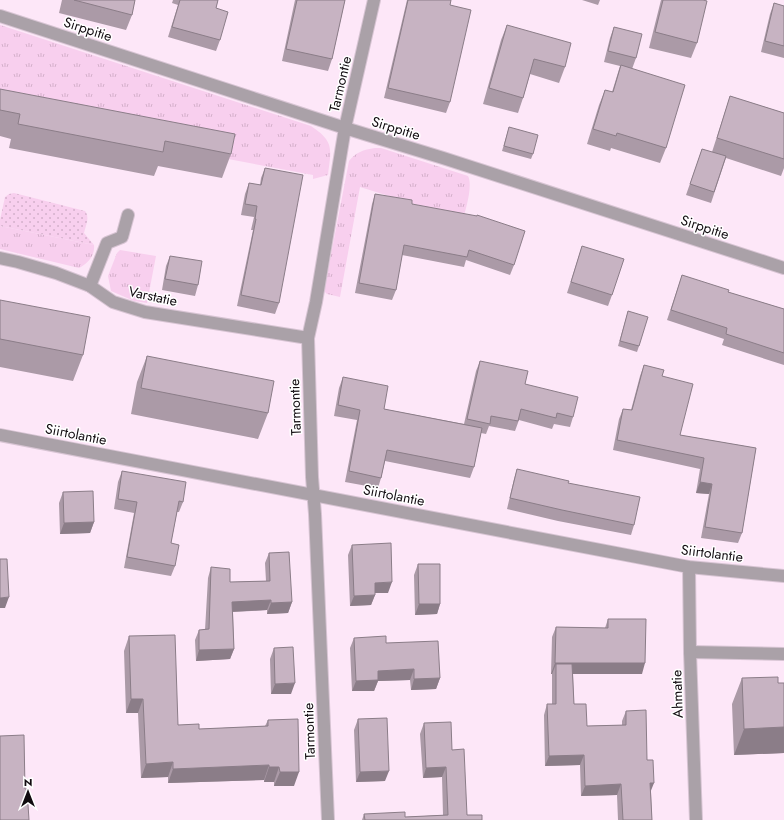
<svg xmlns="http://www.w3.org/2000/svg" width="784" height="820" font-family="Jost,sans-serif">
  <defs>
    <pattern id="grass-dots" width="8" height="8" patternUnits="userSpaceOnUse"><rect width="8" height="8" fill="#f8cfee"/><path d="M2 2h.1M6 6h.1" fill="none" stroke="#d4b0cb" stroke-width="1.8" stroke-linecap="round"/></pattern>
    <pattern id="park-tufts" width="24" height="20" patternUnits="userSpaceOnUse"><rect width="24" height="20" fill="#f8cfee"/><path d="M3 7l-1-3M5 7V3M7 7l1-3M15 17l-1-3M17 17v-4M19 17l1-3" fill="none" stroke="#d4b0cb"/></pattern>
  </defs>
  <rect width="100%" height="100%" fill="#fde7f8"/>
  <path fill="url(#grass-dots)" d="M14,193L85,211C90,217 86,225 84,233L94,245L0,226V220L5,197L9,194Z"/>
  <path fill="url(#park-tufts)" d="M0,25L311,126C335,142 331,149 328,175L313,179V175L0,116Z
    M375,148H381L468,176C473,185 466,209 463,219L360,187L340,297L327,294L324,291L349,161C356,152 363,150 375,148Z
    M0,226L94,245C95,256 88,263 79,268L0,249Z
    M120,250L156,256L147,303L134,301L111,291L108,276L117,253Z"/>
  <g fill="none" stroke-linecap="round" stroke-linejoin="round">
    <g stroke="#d7c4d3" stroke-width="14">
      <path id="lane" d="M90,286L107,243L122,237L128,215
        M690,652L784,654"/>
    </g>
    <g stroke="#d7c4d3" stroke-width="14">
      <path id="street" d="M0,16L345,128L443,158L784,268
        M0,258L18,262L56,273L90,286L113,302L145,312L308,338
        M0,435L689,567L784,576
        M689,567L690,652L696,820
        M328,820L315,514L312,477L308,338L316,302L345,128L374,0"/>
    </g>
    <use href="#lane" stroke="#aaa1a8" stroke-width="12"/>
    <use href="#street" stroke="#aaa1a8" stroke-width="12"/>
  </g>
  <path fill="#ab9aa7" d="M62,0H135L132,15L126,30L59,13Z
    M173,0H218L216,8L220,40L216,51L168,37L178,5L172,3Z
    M295,0H345L332,59L328,71L282,61Z
    M407,0H451L450,5V102L446,113L384,98Z
    M582,0H600L598,5Z
    M661,0H703L697,43L691,58L649,48Z
    M774,3L784,6V58L761,52L770,14Z
    M507,25L565,67L559,83L530,74L523,98L518,113L483,104L501,40Z
    M614,27L636,58L632,69L666,148L660,163L611,148L610,151L587,144L599,105L605,90L612,92L620,66L604,62L610,38Z
    M0,89L231,154L222,178L158,166L154,176L9,148L11,139L0,136Z
    M730,96L784,113V168L781,176L726,158L711,203L686,195L702,149L712,152Z
    M509,127L533,154L531,159L502,151Z
    M265,168L279,303L275,314L237,306L253,230H251L254,217L241,215L245,194L249,183L260,185L261,178Z
    M375,194L412,204L514,265L510,275L466,260L464,267L402,255L396,290L392,300L355,293L372,204Z
    M582,246L612,295L608,306L567,293Z
    M170,256L198,285L195,296L162,290L166,266Z
    M682,275L728,292L784,309V365L722,345L724,339L667,320Z
    M0,300L83,355L73,381L0,367Z
    M628,311L639,346L637,352L618,346Z
    M147,356L268,413L258,439L131,414L137,382Z
    M480,361L525,384L573,417L570,427L554,424L552,429L519,420L515,431L489,426L486,434L481,433L474,467L470,478L385,461L381,478L378,488L345,482L357,420L334,416L339,388L343,377L384,409L464,424L476,371Z
    M644,365L662,376L680,435L756,448L742,533L738,543L701,538L709,494L696,493L700,469L613,450L619,419L623,409L631,410L640,376Z
    M517,469L634,525L631,535L558,521L507,509L514,479Z
    M122,471L183,502L179,512H177L171,543L175,566L171,576L124,568L134,513L114,509L118,482Z
    M63,492L94,522L90,533L60,534L59,503Z
    M352,545L388,593H375V595L371,605L350,606L348,555Z
    M269,553L292,602L288,613L267,614V610L233,612L234,649L230,659L196,661L195,640L199,630H205L208,578L211,567L230,582L266,581L265,563Z
    M418,564L440,604L437,614L415,615L414,575Z
    M608,619L642,674H573L574,704L587,726L622,725V721L626,711L647,760L651,792L652,820H618L617,795L581,796L580,765L545,766L544,715L547,704H552V674H551L552,637L556,627L605,628Z
    M129,636L178,725L199,729L265,726L268,720L294,786H274V782H264V780L168,783V777L141,778L138,713H126L124,651Z
    M354,638L386,643L440,678L436,689L411,690L410,680L378,681L374,691H352L350,648Z
    M274,648L291,694H271L270,659Z
    M742,678L778,683H784V753L734,755L732,704Z
    M358,719L385,781L356,782L354,730Z
    M424,723L452,750L467,815L482,820H362L364,814L405,817L443,815L442,777L423,778L420,734Z"/>
  <path fill="#8b7d88" d="M700,482L712,484L709,494L696,493Z
    M94,522L90,533L60,534L64,523Z
    M392,582L388,593H371L375,583Z
    M375,595L371,605L350,606L354,596Z
    M9,597L5,608H0V598Z
    M271,600L267,610L228,612L232,602Z
    M292,602L288,613L267,614L271,603Z
    M419,604H440L437,614L415,615Z
    M234,649L230,659L196,661L199,650Z
    M555,663H645L642,674H556V664L552,674H551Z
    M414,669L410,680L378,681L374,691H352L356,681L378,671Z
    M440,678L436,689L411,690L414,679Z
    M295,683L291,694H271L275,684Z
    M131,699H143L138,713H126Z
    M784,727V753L734,755L744,729Z
    M584,755L580,765L545,766L549,756Z
    M173,762L168,777L141,778L146,764Z
    M269,765L264,780L168,783L173,769Z
    M269,767H279L274,782H264Z
    M446,767L442,777L423,778L426,768Z
    M389,771L385,781L356,782L360,772Z
    M280,772H299L294,786H274Z
    M650,783H654L650,793Z
    M621,784L617,795L581,796L585,786Z"/>
  <path fill="#c7b3c2" stroke="#8b7d88" d="M74,0H135L132,15Z
    M180,0H218L216,8L228,12L220,40L172,27Z
    M297,0H345L332,59L286,49Z
    M408,0H451L450,5L471,10L450,102L388,88Z
    M663,0H703L707,1L697,43L655,32Z
    M774,3L784,6V46L765,41Z
    M507,25L571,43L565,67L534,59L523,98L489,88Z
    M614,27L642,34L636,58L608,51Z
    M621,65L685,85L666,148L617,133L616,136L593,129L605,90L613,92Z
    M0,89L235,134L231,154L165,141L163,152L18,124L20,114L0,110Z
    M730,96L784,113V159L717,138Z
    M509,127L538,135L533,154L504,146Z
    M702,149L726,156L714,192L690,184Z
    M265,168L303,175L279,303L241,295L256,219H255L257,206L245,204L249,183L261,185Z
    M375,194L412,200V204L477,216V215L525,231L514,265L469,250L467,257L404,245L396,290L359,283Z
    M582,246L624,259L612,295L571,282Z
    M170,256L202,261L198,285L165,279Z
    M682,275L729,290L728,292L784,309V353L726,334L727,328L671,310Z
    M0,300L90,317L83,355L0,339Z
    M628,311L648,317L639,346L620,341Z
    M147,356L274,381L268,413L141,388Z
    M480,361L528,371L525,384L578,397L573,417L557,413L556,418L521,409L518,421L491,416L490,424L467,419Z
    M644,365L664,370L662,376L693,384L680,435L756,448L742,533L705,527L712,484L700,482L704,458L617,440L623,409L632,410Z
    M343,377L388,386L384,409L482,428L474,467L387,450L381,478L349,471L360,410L338,405Z
    M517,469L569,481L568,483L640,497L634,525L562,510L510,498Z
    M122,471L186,482L183,502L179,501L171,543L179,545L175,566L127,557L137,502L118,499Z
    M93,491L94,522L64,523L63,492Z
    M391,543L392,582L375,583V595L354,596L352,545Z
    M289,552L292,602L271,603V600L232,602L234,649L199,650V630L209,629L211,567L230,569V582L270,581L269,553Z
    M0,559H7L9,597L0,598Z
    M418,564H440V604H419Z
    M608,619H646L645,663H555L556,627L608,628Z
    M175,635L178,725L199,724V729L268,726V720L298,719L299,772H280L279,767H269V765L173,769V762L146,764L143,699H131L129,636Z
    M386,636V643L438,641L440,678L414,679V669L378,671V680L356,681L354,638Z
    M293,647L295,683L275,684L274,648Z
    M556,664H572L574,704H586L587,726L626,725V711L646,710L647,760H653L654,783H650L652,820H623L621,784L585,786L584,755L549,756L547,704H556Z
    M778,677V683H784V727L744,729L742,678Z
    M387,718L389,771L360,772L358,719Z
    M451,722L452,750L464,749L467,815H482V820H365L364,814L405,812V817L448,815L446,767L426,768L424,723Z
    M24,735L25,789H27L29,820H0V736Z"/>
  <g text-anchor="middle" stroke-width="3" stroke-linejoin="round" paint-order="stroke">
    <g font-size="14" fill="#110b10" stroke="#fff">
      <text transform="translate(88 29) rotate(18)" y="5">Sirppitie</text>
      <text transform="translate(340 84) rotate(-77)" y="5">Tarmontie</text>
      <text transform="translate(396 128) rotate(17)" y="5">Sirppitie</text>
      <text transform="translate(705 227) rotate(18)" y="5">Sirppitie</text>
      <text transform="translate(153 296) rotate(12)" y="5">Varstatie</text>
      <text transform="translate(295 407) rotate(-92)" y="5">Tarmontie</text>
      <text transform="translate(76 434) rotate(11)" y="5">Siirtolantie</text>
      <text transform="translate(394 495) rotate(11)" y="5">Siirtolantie</text>
      <text transform="translate(712 553) rotate(7)" y="5">Siirtolantie</text>
      <text transform="translate(677 694) rotate(-92)" y="5">Ahmatie</text>
      <text transform="translate(309 731) rotate(-92)" y="5">Tarmontie</text>
    </g>
  </g>
  <g transform="translate(28 792)" stroke="#ffffff" stroke-width="3" paint-order="stroke">
  <path d="M0-3L7 15L0 10L-7 15Z" fill="#110b10"/>
  <text y="-6" font-size="11" font-weight="bold" text-anchor="middle" fill="#110b10">N</text>
  </g>
</svg>
